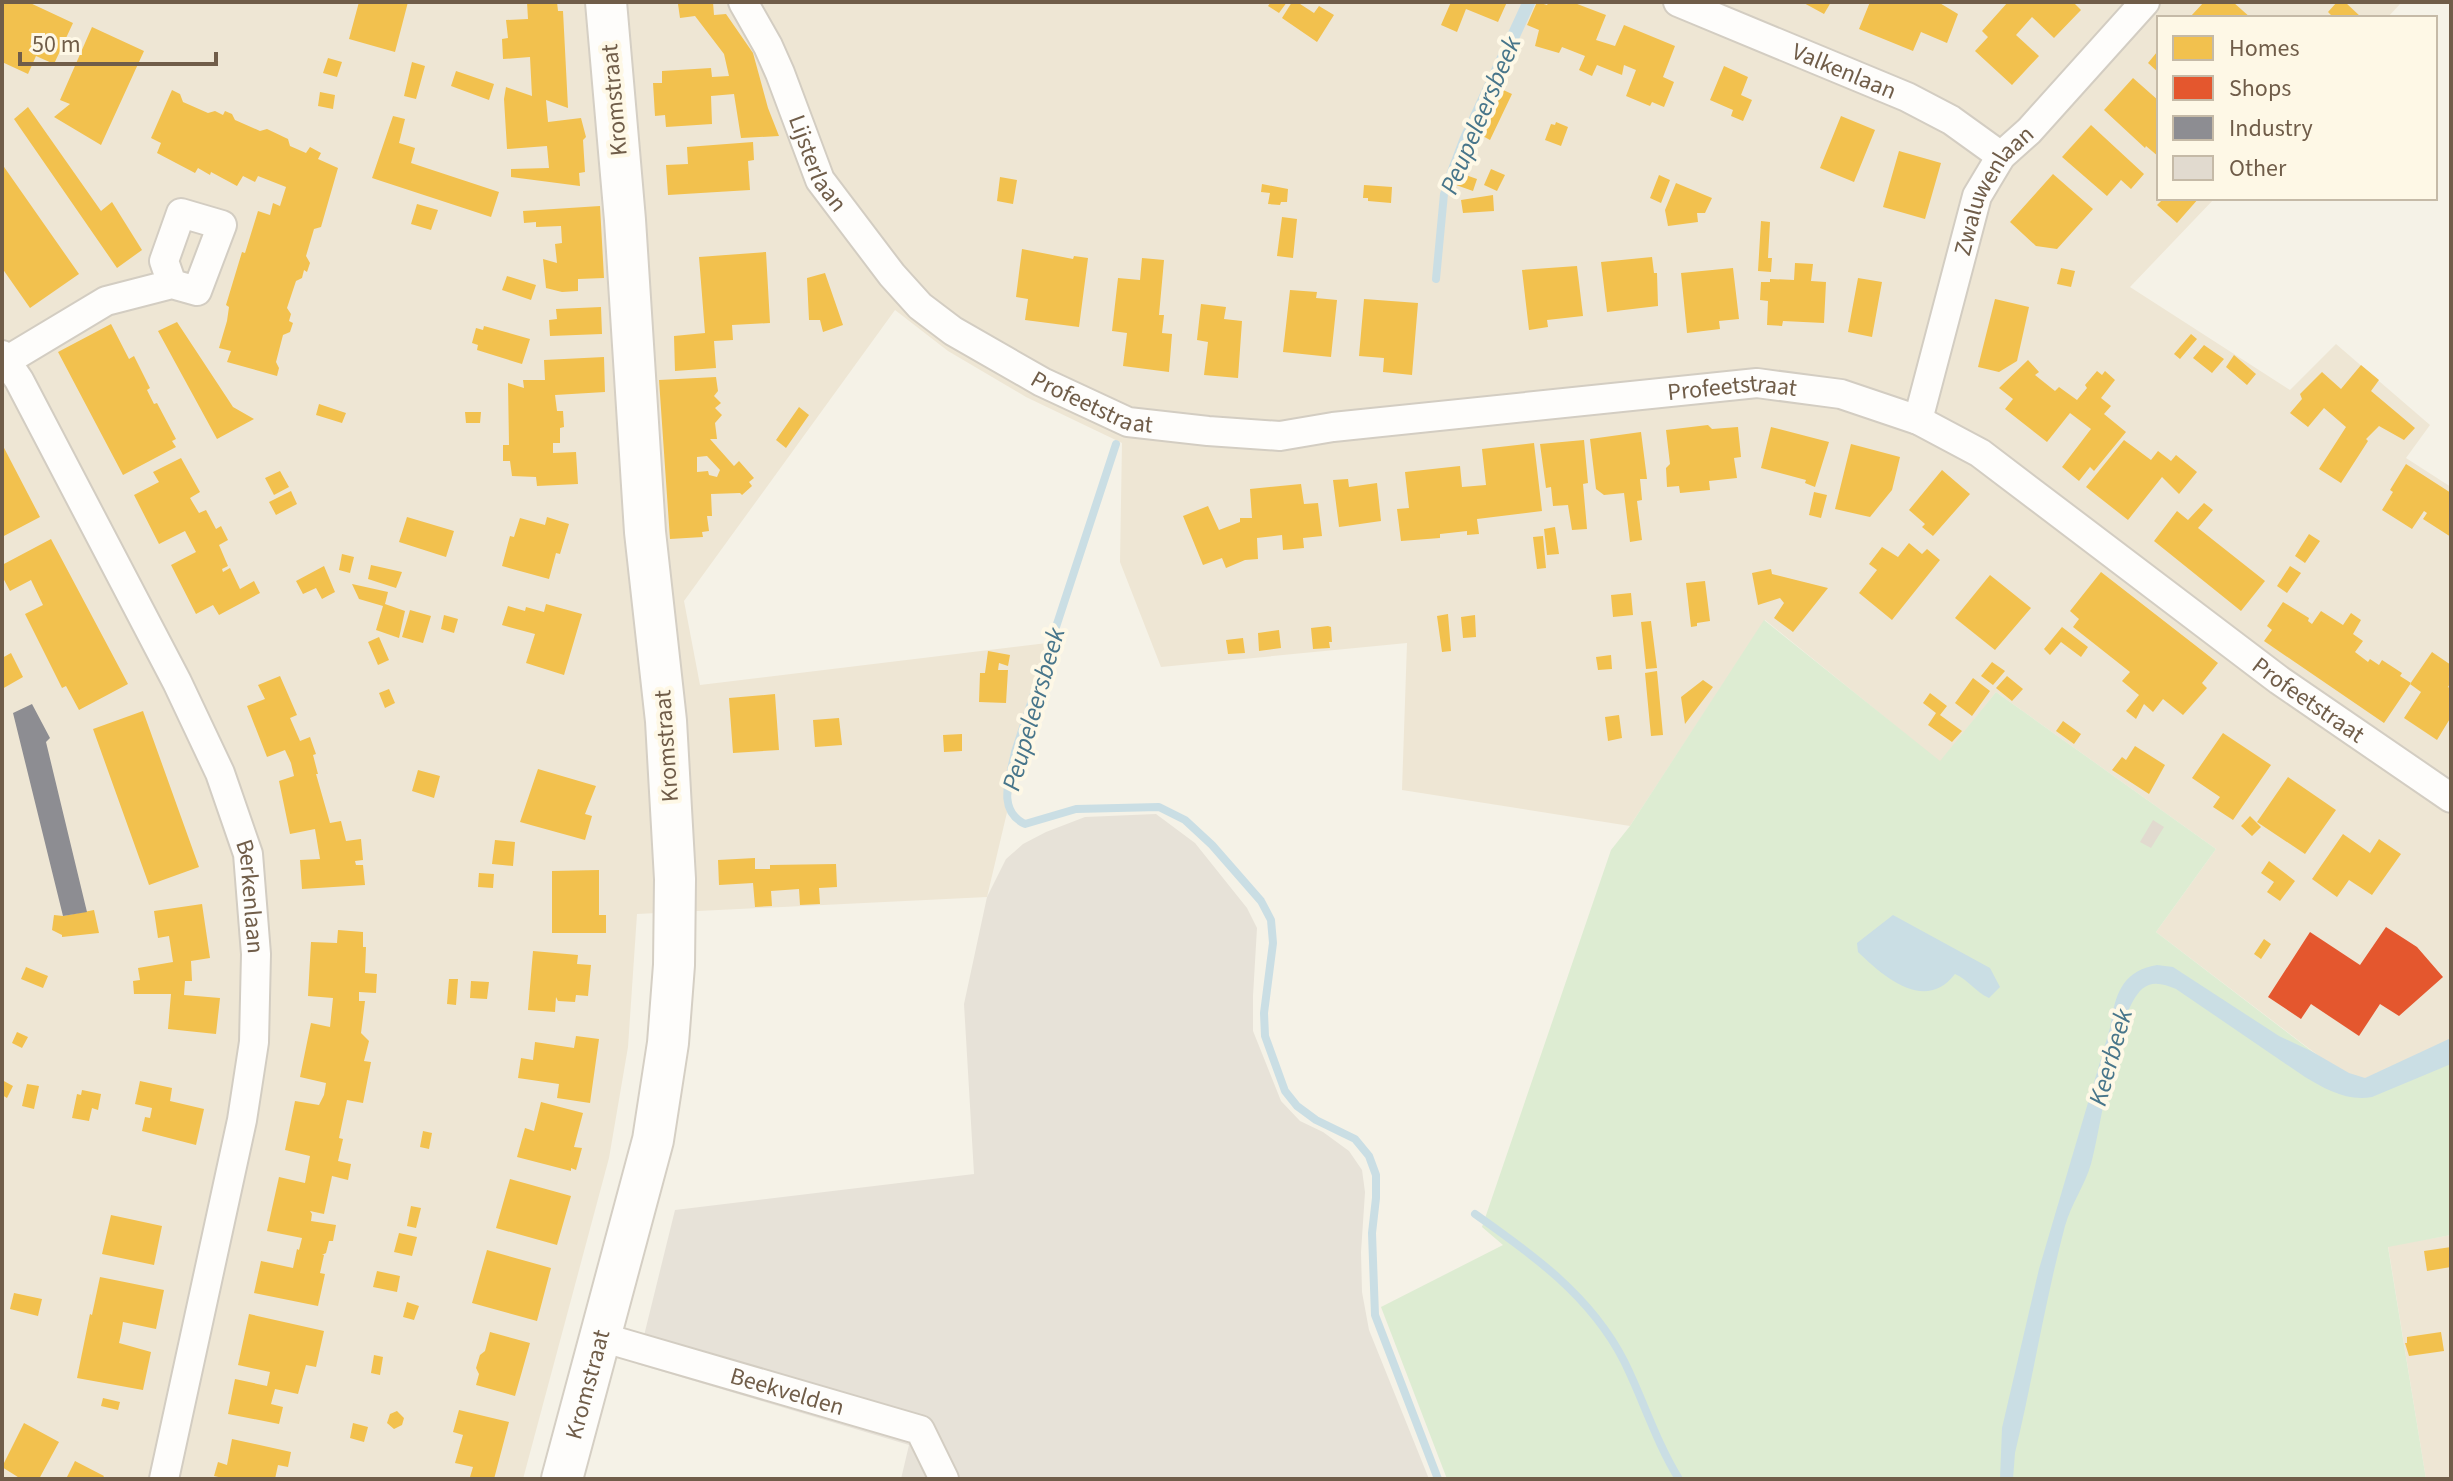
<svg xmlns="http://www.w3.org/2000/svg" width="2453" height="1481" font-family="'Source Sans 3',sans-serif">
  <rect width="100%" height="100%" fill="#f5f2e7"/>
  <path fill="#eee6d4" d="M2,2H2402L2387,18H2159V198H2215L2130,287L2290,390L2336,344L2430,425L2406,458L2451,487V1063L2353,1082L2156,932L2216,849L1996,692L1940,762L1765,620L1630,826L1402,790L1407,643L1161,667L1120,562L1122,443L1026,397L948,351L895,310L684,601L700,685L1047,643L987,897L637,914L628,1047L609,1158L523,1479H2Z
    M2451,1235V1479H2426L2388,1246Z"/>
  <path fill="#e7e2d8" d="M1156,814L1195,843L1247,908L1257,928L1253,996V1031L1281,1101L1300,1121L1323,1132L1349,1151L1362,1170L1365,1192L1361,1252L1362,1292L1369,1330L1429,1479H901L909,1445L637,1364L675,1210L974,1174L964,1004L987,897L1006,859L1023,844L1046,832L1085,817Z"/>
  <path fill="#ddecd2" d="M1764,620L1940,761L1996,692L2216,849L2156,932L2352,1082L2451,1063V1235L2388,1247L2426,1479H1447L1381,1307L1503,1245L1482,1227L1611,850L1630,826Z"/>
  <path fill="#cadee4" d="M1522,2H1536L1452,186L1443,182L1460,137Z
    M1893,915L1990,968L2000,987L1989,998C1975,992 1969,980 1955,974C1925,1013 1884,977 1858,952L1857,943Z
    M2157,965L2173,967L2279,1036L2311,1051L2349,1073L2365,1078L2451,1038V1064L2372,1097C2348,1102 2325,1089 2305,1077L2176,989C2164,984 2152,980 2142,989C2115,1014 2102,1124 2091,1164C2085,1185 2071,1204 2065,1226C2045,1301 2033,1378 2015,1453L2013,1479H2000L2002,1428L2039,1269L2110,1028C2115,996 2121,971 2157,965Z"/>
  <path fill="#f2c14e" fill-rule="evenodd" d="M2,2H28L73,23L54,64L36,56L28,74L2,62Z
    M359,2H408L395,52L349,39Z
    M527,2H557L558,11H563L568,108L546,100L548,122L581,118L586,137L583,140L585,172L579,173L580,186L511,177V169L549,168L547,146L507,149L504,99L506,87L532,96L530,57L503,59L502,39L508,38L506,20L528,19Z
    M713,2L714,15L726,14L753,53L768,108L779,136L741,138L734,94L711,96L712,124L666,127L665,115L655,116L653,83H662V71L711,68L712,77L729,76L724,54L695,16L680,18L678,4Z
    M1271,2H1287L1279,13L1268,6Z
    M1292,2H1297L1314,13L1319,6L1334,15L1317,42L1282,18Z
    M1451,2H1507L1498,22L1466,9L1457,32L1441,25Z
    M1537,2L1547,5L1549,2H1572L1606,15L1596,40L1615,46L1624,25L1675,46L1663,77L1674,82L1664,107L1652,102L1650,106L1626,96L1636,70L1624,65L1622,75L1597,65L1592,76L1579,70L1585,56L1562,47L1559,53L1535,46L1539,30L1527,25Z
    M1802,2H1831L1824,14Z
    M1870,2H1938L1958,14L1947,43L1921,32L1913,51L1859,29Z
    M2008,2H2073L2081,10L2054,38L2032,17L2016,35L2039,56L2012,85L1975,51L1988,37L1982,31Z
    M2204,2H2233L2251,18H2193L2191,16Z
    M2337,2H2345L2362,18H2334L2328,12Z
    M92,27L144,51L101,145L54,117L70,104L60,100Z
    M2157,52L2159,54V73L2148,63Z
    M328,58L342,62L337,77L323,73Z
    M412,62L425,66L416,99L404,96Z
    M1724,66L1748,77L1741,95L1752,100L1743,121L1731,116L1733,110L1710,100Z
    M456,71L494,84L489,100L451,86Z
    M2133,78L2159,101V157L2146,146L2145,148L2104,110Z
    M1499,88L1512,94L1490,140L1479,134Z
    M172,90L180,94L183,102L208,113L215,111L223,115L225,111L232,114L235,120L260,131L267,129L288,139L290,146L306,153L310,147L321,153L318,159L338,168L321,227L314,229L306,256L310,263L307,272L304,270L302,278L296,281L287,308L291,314L289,321L293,323L290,332L283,335L276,362L279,368L277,376L227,362L231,351L219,348L227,321L229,307L226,305L242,252L245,253L258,211L270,215L273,203L280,206L286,187L258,176L255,182L243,176L237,186L211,172L210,175L198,168L195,173L157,153L161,143L151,138Z
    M320,92L335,95L333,109L318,106Z
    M28,107L101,211L112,202L142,250L117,268L14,119Z
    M393,116L405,119L399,143L415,148L411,163L499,192L491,217L372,178Z
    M1841,116L1875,130L1854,182L1820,168Z
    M1556,122L1568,127L1561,146L1545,140L1551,124L1555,125Z
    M2091,125L2144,174L2131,189L2121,180L2107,196L2062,157Z
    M753,142L754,160L748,161L750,190L668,195L666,165L688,164L687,147Z
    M1899,151L1941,163L1925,219L1883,207Z
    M2,164L79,274L30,308L2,268Z
    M1491,169L1505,175L1497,191L1484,185Z
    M1460,173L1477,179L1473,191L1456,185Z
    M2053,174L2093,209L2057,249L2036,246L2010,222Z
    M1659,175L1670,180L1661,203L1650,198Z
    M1000,177L1017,180L1013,204L997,201Z
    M1676,183L1712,198L1705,213H1697L1698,222L1668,226L1665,210Z
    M1262,184L1288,189L1287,202H1281L1280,205L1268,204L1270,193L1261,192Z
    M1364,185L1392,187L1391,203L1368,201V198H1363Z
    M1493,195L1494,211L1463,213L1461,200Z
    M2164,198H2199L2177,223L2157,205Z
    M417,204L438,210L431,230L411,224Z
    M600,206L604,278L578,279V291L562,292L546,288L543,259L557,263L555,244L562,243L561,226L536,227V222L524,223L523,211Z
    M1282,217L1297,219L1293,258L1277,256Z
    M1761,221L1770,222L1768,258H1772L1771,272L1758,271Z
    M1022,249L1073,259L1074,256L1088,258L1079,327L1025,320L1028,299L1016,297Z
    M766,252L770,323L732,325L733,340L714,341L716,368L675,371L674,336L705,333L699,257Z
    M1652,257L1654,273H1657L1658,306L1607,312L1601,262Z
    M1142,258L1164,260L1159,315H1164L1162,333L1172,334L1169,372L1123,366L1127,333L1112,331L1118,278L1140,280Z
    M1795,263L1813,264L1811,281L1826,282L1824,323L1783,321L1782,326L1767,325L1768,301L1760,300L1761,282H1770V279L1794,280Z
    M1577,266L1583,316L1547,320L1548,327L1529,330L1522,270Z
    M1733,268L1739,319L1719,321L1720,329L1687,333L1681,273Z
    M2061,268L2075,271L2071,287L2057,284Z
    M825,273L843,325L823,332L820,320H809L807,278Z
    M507,276L536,285L531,300L502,290Z
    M1858,278L1882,282L1872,337L1848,332Z
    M1290,290L1317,292L1316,298L1337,300L1331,357L1283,352Z
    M1364,299L1418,303L1412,375L1383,372L1384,358L1359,356Z
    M1995,299L2029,307L2017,361L1999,372L1978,367Z
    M1201,304L1226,307L1224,319L1242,321L1238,378L1204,375L1208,342L1197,340Z
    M601,307L602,334L550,336L549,320L557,319L556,309Z
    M177,322L233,407L254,419L217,439L158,331Z
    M111,324L129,359L134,356L150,388L147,390L154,404L157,403L176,439L172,441L176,447L123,475L58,352Z
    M484,326L530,339L522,364L477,350L478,345L472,343L476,328L483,330Z
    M2191,334L2197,339L2180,359L2174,354Z
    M2204,345L2224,359L2212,373L2193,358Z
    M2234,355L2256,374L2247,385L2226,367Z
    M604,357L605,392L555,395L557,411H563L564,427L560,428V443H553V453L576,452L578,484L537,486L536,477L512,476L510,461H503V445H509L508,383L524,388L523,380H545L544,360Z
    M2028,360L2039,372L2035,375L2055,391L2059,387L2077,400L2087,388L2085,385L2097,371L2102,375L2105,371L2115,380L2101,398L2111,406L2104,414L2126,432L2094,471L2090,467L2079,481L2062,467L2091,429L2070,413L2047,442L2005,409L2013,399L1999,388Z
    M2361,365L2379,380L2371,391L2415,428L2404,440L2379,426L2366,439L2368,441L2341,483L2319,469L2346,427L2324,408L2308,427L2290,413L2302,399L2300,394L2322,372L2341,389Z
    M716,377L718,391L714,396L721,403L715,408L722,415L715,423L717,439H710L734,466L739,461L754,478L749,482L752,486L742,495L740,493L711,494L712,516H707L709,531L702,532L703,537L670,539L659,380ZM707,456L720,470L717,477L709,475L708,471L697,472V457Z
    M319,404L346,413L342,423L316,415Z
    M799,407L809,415L786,448L776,440Z
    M465,412H481L480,423H466Z
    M1708,425L1712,429L1738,427L1741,457L1734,458L1737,478L1709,481L1710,490L1680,493L1679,486L1667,487L1666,468L1670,464L1666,430Z
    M1771,427L1829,442L1815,487L1805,483L1806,480L1761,468Z
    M1641,432L1647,479H1640L1642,500L1637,501L1642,540L1630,542L1624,493L1604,495L1596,489L1590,439Z
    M1584,440L1588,483L1583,484L1587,529L1572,530L1568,505L1553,506L1551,487L1546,488L1540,444Z
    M2124,440L2151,460L2158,451L2171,461L2176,455L2197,472L2179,494L2162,477L2128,520L2086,487Z
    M1534,443L1542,511L1477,519L1479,534L1467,535V531L1440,534V538L1401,541L1397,509L1409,508L1405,472L1460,466L1462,487L1486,485L1482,449Z
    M2,444L40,517L2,537Z
    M1851,444L1900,457L1892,490L1870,517L1835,509Z
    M181,458L200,492L190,498L199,513L206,510L216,529L221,526L228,540L219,545L228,566L222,569L223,572L230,568L240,589L254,581L260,593L219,615L213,605L196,614L171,565L196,552L185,531L159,544L134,495L159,482L153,472Z
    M2406,464L2451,493V537L2423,519L2427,513L2424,511L2412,529L2382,510L2393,492L2390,490Z
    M1942,470L1970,494L1933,536L1922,527L1925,524L1909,510Z
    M280,471L289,487L274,495L265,478Z
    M1348,479L1349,487L1377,483L1381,521L1339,527L1333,480Z
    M1301,484L1304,504L1318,503L1322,536L1303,538L1304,548L1283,550L1282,535L1257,538L1258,559L1245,560L1226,568L1222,558L1203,565L1183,516L1208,506L1219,530L1240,522V518H1252L1250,489Z
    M291,491L297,504L276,515L269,502Z
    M1814,492L1827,495L1821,518L1809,515Z
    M2204,503L2213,510L2198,528L2265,581L2241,611L2154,541L2177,511L2188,520Z
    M407,517L454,531L446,557L399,542Z
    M547,517L569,524L560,554L556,553L549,579L502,566L510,536L514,537L520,518L545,525Z
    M1555,527L1559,554L1547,555L1544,529Z
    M2309,534L2320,541L2305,563L2295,556Z
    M1543,536L1546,568L1537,569L1533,537Z
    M51,539L128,684L79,710L66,686L62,688L25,614L43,605L31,580L10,591L2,576V565Z
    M1909,543L1922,554L1927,549L1940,560L1892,620L1859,593L1877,570L1869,564L1882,547L1898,557Z
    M342,554L354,557L350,573L339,570Z
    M371,565L402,572L396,588L368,579Z
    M324,566L335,592L322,599L316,588L303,594L296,581Z
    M2290,566L2301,573L2287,593L2277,586Z
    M1771,569L1772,574L1828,588L1793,632L1774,618L1784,603L1780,598L1758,605L1752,573Z
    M2101,572L2218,663L2202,683L2207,688L2183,715L2163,699L2153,712L2144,704L2136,719L2126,711L2139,695L2122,681L2130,672L2073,627L2079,619L2070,611Z
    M1990,575L2031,608L1995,650L1955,618Z
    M1705,581L1710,621L1697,623V626L1691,627L1686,583Z
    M352,584L388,592L385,604L405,611L399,638L376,630L383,606L359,599Z
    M1631,593L1633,615L1613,617L1611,595Z
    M2283,602L2309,618L2308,621L2312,624L2321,611L2343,625L2351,613L2361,620L2353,634L2363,641L2355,652L2368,662L2370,659L2379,665L2382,660L2402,673L2400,676L2411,683L2384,723L2264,641L2272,630L2267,626Z
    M546,604L582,614L564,675L526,663L535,634L502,625L508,606L525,611L526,607L544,612Z
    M410,610L431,616L423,643L402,637Z
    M1448,614L1451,651L1442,652L1437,616Z
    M444,615L458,619L454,633L441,629Z
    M1475,615L1476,637L1463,638L1461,617Z
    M1651,621L1657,668L1646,669L1641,622Z
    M1328,626L1331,627L1332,642H1329L1330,648L1313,649L1311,628Z
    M2062,627L2088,647L2081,657L2061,642L2050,655L2044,649Z
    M1279,630L1281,648L1259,651L1258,633Z
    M379,637L389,660L378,665L368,642Z
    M1243,638L1245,653L1228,654L1226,640Z
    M988,651L1010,655L1008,666L999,663L998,670H1008L1006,703L979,702L980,673H985Z
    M2432,652L2451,665V682L2448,687L2451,689V717L2437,740L2404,718L2421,692L2410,684Z
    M11,653L23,677L2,689V658Z
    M1611,655L1612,669L1598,670L1596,657Z
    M1992,662L2005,671L1993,685L1981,676Z
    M1657,671L1663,735L1651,736L1645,673Z
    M280,676L297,715L290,718L300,741L310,737L316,754L313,755L318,774H316L330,823L341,821L346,841L361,839L363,860L355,861L356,865H363L365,885L302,889L300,860L320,859L315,829L290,834L279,781L294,776L291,763L285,750L267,757L247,706L265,699L258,685Z
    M2007,676L2023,689L2012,701L1996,688Z
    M1973,678L1990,691L1972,716L1955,703Z
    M1703,680L1713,687L1685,724L1681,697Z
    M389,689L395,703L385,708L379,693Z
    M1930,693L1947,706L1940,715L1962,731L1952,742L1928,725L1936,713L1923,703Z
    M775,694L779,750L733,753L729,698Z
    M143,711L199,867L149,885L93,729Z
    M1619,715L1622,738L1608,741L1605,717Z
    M839,718L842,745L815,747L813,720Z
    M2063,721L2081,734L2074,744L2056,731Z
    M2223,733L2271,765L2233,820L2213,807L2220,797L2192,778Z
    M962,734V751L944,752L943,735Z
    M2135,746L2165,765L2149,794L2112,770L2122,757L2126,760Z
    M538,769L596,786L585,814L592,816L585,840L520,822Z
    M418,770L440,776L434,798L412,791Z
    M2288,777L2336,810L2305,854L2257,822Z
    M2250,816L2261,827L2252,836L2241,826Z
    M2343,834L2370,853L2379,839L2401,854L2372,895L2349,880L2337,897L2312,879Z
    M495,840L515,842L513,866L492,864Z
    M755,858V869H770V865L836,864L837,887L819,888L820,904L800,905L799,889L771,891L772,906L755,907L753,883L719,885L718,860Z
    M2269,861L2295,881L2280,901L2267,892L2274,882L2261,873Z
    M599,870V915H606V933H552V871Z
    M479,873L494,874L493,888L478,887Z
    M202,904L210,958L191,961L192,981H185L184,995L220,998L216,1034L168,1029L171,994H134L133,981L140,980L138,968L173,962L169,936L158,938L154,911Z
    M94,910L99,933L62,937V935L52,930L54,915L63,916Z
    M338,930L363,932V947H366L365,973L377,974L376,993L359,992V1001H365L361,1033L369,1041L364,1061L371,1062L363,1103L347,1100L339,1138L343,1139L338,1161L351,1164L348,1180L332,1176L324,1214L310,1211L312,1214L311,1221L336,1225L333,1241H329L326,1253L322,1255H324L320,1273L325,1274L318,1306L254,1293L261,1261L293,1268L297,1249L299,1250L302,1238L267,1231L279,1177L305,1183L310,1156L285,1150L295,1101L319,1105L324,1095L326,1083L300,1077L311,1023L330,1027L333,998L308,996L311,942L337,943Z
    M2264,939L2271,944L2261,959L2254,954Z
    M533,951L578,955L577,964L591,965L588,996L576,995L575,1002L558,1001L556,997L555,1012L528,1010Z
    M26,967L48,976L43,988L21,979Z
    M449,979H458L456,1005L447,1004Z
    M471,981L489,982L487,999L470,998Z
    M17,1032L28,1037L22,1048L12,1043Z
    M576,1036L599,1039L590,1103L557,1098L559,1084L518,1078L521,1058L533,1060L535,1042L574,1048Z
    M2,1080L13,1086L7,1098L2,1095Z
    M140,1081L172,1088L170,1101L204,1109L196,1145L142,1131L145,1117L150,1118L152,1108L135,1104Z
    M27,1084L39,1086L34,1109L22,1106Z
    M82,1090L101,1094L98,1110L92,1108L89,1121L72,1118L77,1094L81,1095Z
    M541,1102L583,1113L574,1147L582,1148L576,1170L571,1168V1171L517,1157L525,1128L534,1131Z
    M423,1131L432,1133L429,1149L420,1147Z
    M510,1179L571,1196L557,1245L496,1228Z
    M411,1206L421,1208L416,1228L407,1226Z
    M111,1215L162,1226L154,1265L102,1254Z
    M399,1233L417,1237L412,1256L394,1252Z
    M2451,1247V1267L2427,1271L2424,1251Z
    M487,1250L551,1268L537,1321L472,1303Z
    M377,1271L400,1276L397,1292L373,1287Z
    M100,1277L164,1290L156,1329L123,1322L121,1334L119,1343L151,1352L143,1390L77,1378L90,1314L92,1315Z
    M14,1293L42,1299L38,1316L10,1309Z
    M407,1302L419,1306L414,1320L403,1317Z
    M249,1314L324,1331L316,1367L306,1365L298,1394L275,1389L271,1404L283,1407L279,1424L228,1414L235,1379L267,1386L270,1372L238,1365Z
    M490,1332L530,1343L515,1396L476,1385L479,1374L476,1368L480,1355L485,1351Z
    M2441,1332L2444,1351L2409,1356L2405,1343H2407V1337Z
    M374,1355L383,1357L380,1375L371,1373Z
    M103,1398L120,1402L118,1410L101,1406Z
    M459,1410L509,1422L494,1479L470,1477L473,1467L455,1463L463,1435L453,1432Z
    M397,1411L404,1418L402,1425L394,1429L387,1423L390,1414Z
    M24,1423L59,1442L39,1479H21L2,1467Z
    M353,1423L368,1427L364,1442L350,1438Z
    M232,1439L291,1452L288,1467L278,1465L275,1479H228L214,1476L218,1462L227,1465Z
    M75,1461L104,1476L102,1479H66Z"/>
  <path fill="#e4572e" d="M2386,927L2417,947L2443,977L2399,1016L2380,1004L2359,1036L2311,1004L2301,1019L2268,997L2310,932L2360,965Z"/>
  <path fill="#8d8d92" d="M32,704L50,738L46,742L87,912L63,916L13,713Z"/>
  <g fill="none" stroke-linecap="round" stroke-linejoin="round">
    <path stroke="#cadee4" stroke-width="8" d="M1436,279L1444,194L1452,175
      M1116,444L1015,752C1010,778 996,810 1025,824L1076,809L1159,807L1185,820L1212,845L1261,901L1271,920L1273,943L1264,1013L1265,1036L1285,1091L1297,1106L1316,1120L1355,1139L1369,1156L1376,1175V1198L1372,1233L1375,1315L1438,1479
      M1475,1214C1532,1254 1591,1296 1624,1361C1643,1399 1656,1442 1679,1479"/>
  </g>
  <path fill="#e1dacf" d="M2153,820L2164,827L2151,848L2140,842Z"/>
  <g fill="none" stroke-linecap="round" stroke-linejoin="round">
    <g stroke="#d3cdc2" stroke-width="32">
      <g id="street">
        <path id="s1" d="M743,2L768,46L780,73L820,180L892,275L920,306L953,331L1042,382L1128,422L1208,431L1280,436L1333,427L1757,383L1841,394L1918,420L1980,453L2279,680L2451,798"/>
        <path id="s2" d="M1678,2L1907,97L1951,120L2001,156"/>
        <path id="s3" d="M2,355L19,380L177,682L220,773L248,854L256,954L254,1042L242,1120L164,1479"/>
        <path d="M6,361L106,301L172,284L197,291L222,225L181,213L164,261L172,284"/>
        <path id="s4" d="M1918,420L1977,196L2001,156L2029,131L2145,2"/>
        <path id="s5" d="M601,1337L920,1430L944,1479"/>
      </g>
    </g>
    <g stroke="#d5cfc4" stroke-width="44">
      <g id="secondary">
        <path id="s6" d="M562,1479L653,1140L668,1043L674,965L675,879L666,721L645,532L625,220L606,2"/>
      </g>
    </g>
    <use href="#street" stroke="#fefdfb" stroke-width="28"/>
    <use href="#secondary" stroke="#fefdfb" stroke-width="40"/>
  </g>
  <g text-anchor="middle" stroke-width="8" stroke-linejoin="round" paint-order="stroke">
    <g font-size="24" fill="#705d49" stroke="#fef8e6">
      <text dy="8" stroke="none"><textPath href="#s2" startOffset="180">Valkenlaan</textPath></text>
      <text transform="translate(614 100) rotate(-95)" y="8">Kromstraat</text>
      <text dy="8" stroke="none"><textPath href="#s1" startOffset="178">Lijsterlaan</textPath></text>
      <text dy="8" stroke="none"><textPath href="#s4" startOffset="244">Zwaluwenlaan</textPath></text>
      <text dy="8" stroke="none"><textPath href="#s1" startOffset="1202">Profeetstraat</textPath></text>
      <text dy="8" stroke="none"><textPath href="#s1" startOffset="554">Profeetstraat</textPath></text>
      <text dy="8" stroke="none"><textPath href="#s1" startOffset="1874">Profeetstraat</textPath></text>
      <text transform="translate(666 746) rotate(-94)" y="8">Kromstraat</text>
      <text dy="8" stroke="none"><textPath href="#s3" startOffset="600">Berkenlaan</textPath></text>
      <text dy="8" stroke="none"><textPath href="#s6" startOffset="98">Kromstraat</textPath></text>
      <text dy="8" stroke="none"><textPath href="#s5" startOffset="194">Beekvelden</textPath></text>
    </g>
    <g font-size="26" font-style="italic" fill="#47758a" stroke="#fef8e6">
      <text transform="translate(1480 115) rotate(-67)" y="9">Peupeleersbeek</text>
      <text transform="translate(1033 709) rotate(-74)" y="9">Peupeleersbeek</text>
      <text transform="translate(2110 1057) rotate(-74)" y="9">Keerbeek</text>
    </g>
  </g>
  <rect width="2453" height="1481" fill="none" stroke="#705d49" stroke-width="8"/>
  <rect x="2157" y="16" width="280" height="184" fill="#fef8e6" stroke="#c5baa7" stroke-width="2"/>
  <rect x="2173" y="36" width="40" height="24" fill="#f2c14e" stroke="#c5baa7" stroke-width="2"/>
  <text x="2229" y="56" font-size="24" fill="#705d49">Homes</text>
  <rect x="2173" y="76" width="40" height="24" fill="#e4572e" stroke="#c5baa7" stroke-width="2"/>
  <text x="2229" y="96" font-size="24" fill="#705d49">Shops</text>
  <rect x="2173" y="116" width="40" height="24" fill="#8d8d92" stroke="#c5baa7" stroke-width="2"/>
  <text x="2229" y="136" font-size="24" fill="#705d49">Industry</text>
  <rect x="2173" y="156" width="40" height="24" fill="#e1dacf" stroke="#c5baa7" stroke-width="2"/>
  <text x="2229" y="176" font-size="24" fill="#705d49">Other</text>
  <path d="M20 52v12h196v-12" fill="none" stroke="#705d49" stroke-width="4"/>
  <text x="32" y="52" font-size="24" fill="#705d49" stroke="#fef8e6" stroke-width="6" paint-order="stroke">50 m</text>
</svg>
